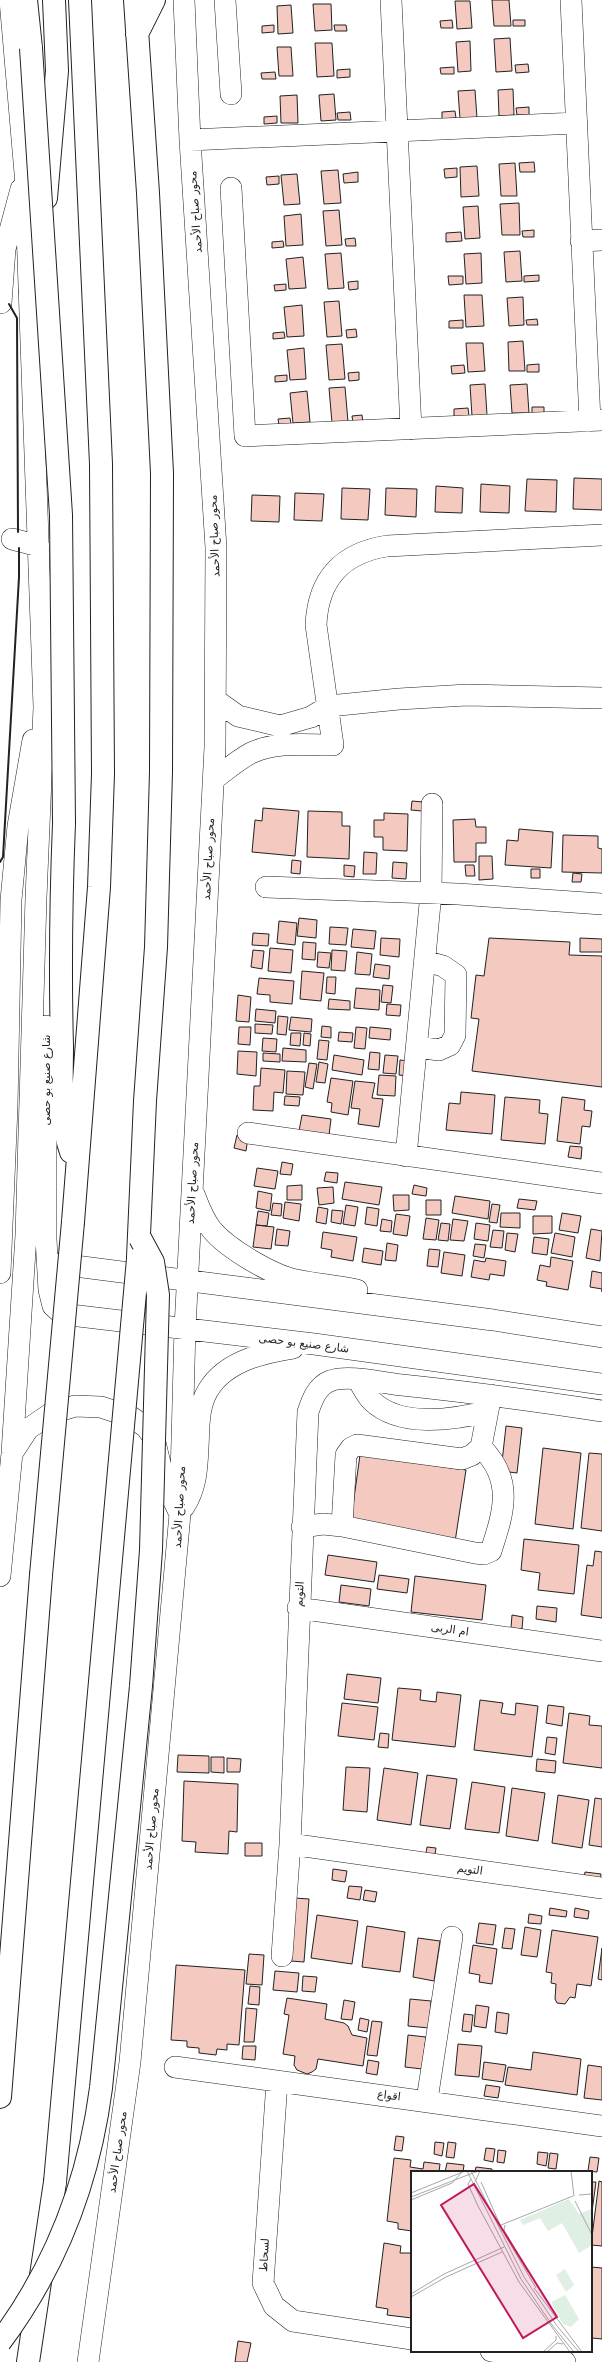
<svg xmlns="http://www.w3.org/2000/svg" width="602" height="2362" font-family="'DejaVu Sans','Noto Sans Arabic',sans-serif">
  <rect width="100%" height="100%" fill="#fff"/>
  <path fill="#f3c9c0" stroke="#222" d="M492,0H509L511,26H494Z
    M455,1H470L472,28L457,29Z
    M313,4H331L332,30L315,31Z
    M291,5L293,33L278,34L277,6Z
    M452,20L453,28H441L440,21Z
    M513,20H525V26H513Z
    M274,25V32L262,33V26Z
    M334,25H346L347,31H335Z
    M510,38L512,71L496,72L494,39Z
    M470,41L471,71L458,72L456,42Z
    M315,43H332L334,76L317,77Z
    M277,47H291L293,76H279Z
    M528,64L529,72L516,73L515,65Z
    M454,67V74H441L440,68Z
    M350,69V77L337,78V70Z
    M275,72L276,79H262L261,73Z
    M513,89L514,115L499,116L498,90Z
    M475,90L477,118L460,119L458,91Z
    M334,94L336,120L321,121L319,95Z
    M297,95L298,123H281L280,96Z
    M529,107V115H517L516,108Z
    M455,111L456,118L442,119V112Z
    M350,112L351,120H338L337,113Z
    M277,116V123L264,124V117Z
    M534,162L535,172H520L519,163Z
    M515,163L517,196H501L499,164Z
    M477,166L479,196L461,197L460,167Z
    M457,168V177L445,178L444,169Z
    M338,170L341,203L324,204L321,171Z
    M358,172V182L344,183L343,174Z
    M297,174L300,204L284,205L281,175Z
    M279,176V184L267,185L266,177Z
    M519,203L520,235H502L500,204Z
    M478,206L480,238L465,239L463,207Z
    M339,210L342,245L326,246L323,211Z
    M301,214L303,245L286,246L284,216Z
    M534,230V237H523L522,231Z
    M461,232L462,241L446,242V233Z
    M355,238L356,246H346L345,239Z
    M283,241L284,247L272,248V242Z
    M520,251L522,281L506,282L504,252Z
    M341,253L344,288L328,289L325,254Z
    M481,253L482,283L466,284L464,254Z
    M303,257L306,288L289,289L286,259Z
    M539,275V281L524,282V276Z
    M448,276H463V284L449,285Z
    M358,281V289L349,290L348,282Z
    M286,284V290L275,291L274,285Z
    M464,295H482L484,326L466,327Z
    M523,297L524,325L509,326L507,298Z
    M339,301L342,336L327,337L324,302Z
    M302,305L304,336L287,337L284,307Z
    M537,319L538,325H527L526,320Z
    M463,320V328H449V321Z
    M356,329L357,337L347,338L346,330Z
    M284,332L285,338L273,339V333Z
    M523,341L525,371H509L508,342Z
    M466,343H483L485,371L468,372Z
    M342,344L345,379L329,380L326,345Z
    M304,348L306,379L290,380L287,350Z
    M539,364V372H527V365Z
    M464,365L465,373L452,374L451,366Z
    M359,372V380L349,381L348,373Z
    M287,375V381L275,382V376Z
    M485,384L487,415L472,416L470,385Z
    M527,384L529,413H512L510,385Z
    M345,387L348,422L332,423L329,388Z
    M307,391L310,422L293,423L290,393Z
    M532,407H544V414H532Z
    M468,408L469,416L454,417V409Z
    M362,415L363,423H353L352,416Z
    M290,418L291,424L279,425L278,419Z
    M574,478L602,479V510L573,509Z
    M527,479L557,480L556,512L525,511Z
    M481,484L510,486L509,513L480,512Z
    M436,486L463,488L462,513L435,512Z
    M342,488L370,489L368,520L341,519Z
    M386,488L417,489L416,517L385,515Z
    M295,493L324,494L322,521L294,520Z
    M252,495L280,496L279,522L251,521Z
    M412,801L423,802L422,811L411,810Z
    M263,808L299,811L295,856L252,852L255,820L262,821Z
    M308,811L342,812V826H350L349,859L307,857Z
    M384,813L408,814L407,851L383,850V837H374V820H384Z
    M475,819L476,827H486V843H476V862H454L453,820Z
    M519,829L553,832L551,868L505,865L507,840L518,841Z
    M563,835L598,836V848L602,849V873L562,872Z
    M364,852L377,853L376,874H363Z
    M479,856H492L493,879L479,880Z
    M292,860L301,861L300,874L291,873Z
    M393,862L407,863L406,879L392,878Z
    M344,865L355,866L354,877L344,876Z
    M465,865H474L475,876H466Z
    M531,869H540V878H531Z
    M573,873L582,874L581,882H572Z
    M299,918L317,920L316,938L297,936Z
    M279,921L297,923L295,945L277,943Z
    M330,927L348,928L346,945L329,944Z
    M353,929L376,931L374,949L351,947Z
    M253,933L269,934L268,946L252,945Z
    M381,938L400,939L399,957L380,955Z
    M489,938L570,942L569,955L602,956V1087L472,1071L479,1019L471,1018L476,975L484,976Z
    M580,938L602,939V952H580Z
    M303,942L316,943L315,960L302,959Z
    M270,948L293,950L291,973L268,971Z
    M253,950L264,951L262,969L251,967Z
    M332,950L347,951L345,971L331,970Z
    M318,952L331,953L329,968L317,967Z
    M357,952L372,954L370,975L355,974Z
    M375,964L390,966L389,979L373,977Z
    M302,971L324,973L321,1001L300,999Z
    M327,977H336L335,994L326,993Z
    M259,978L294,981L292,1004L270,1002V995L257,994Z
    M383,985L393,986L391,1003L381,1002Z
    M356,988L380,990L379,1010L354,1008Z
    M238,995L251,997L249,1022L236,1021Z
    M329,999L350,1001V1010L328,1009Z
    M387,1004L401,1005L400,1016L386,1015Z
    M256,1009L276,1011L275,1023L255,1021Z
    M278,1016L288,1017L286,1035L277,1034Z
    M291,1017L312,1019L311,1032L289,1030Z
    M255,1024L273,1025L272,1034L255,1033Z
    M322,1026L331,1027V1038L321,1037Z
    M239,1027H251L250,1045L238,1044Z
    M356,1027L367,1028L365,1049L354,1048Z
    M370,1027L391,1029L390,1040L369,1038Z
    M339,1032L353,1033L352,1042L338,1041Z
    M291,1033H301L300,1046L290,1045Z
    M304,1033L311,1034L310,1046L303,1045Z
    M263,1038L277,1039L276,1052L262,1051Z
    M319,1040L329,1041L327,1060L317,1059Z
    M283,1048L306,1050V1062L282,1061Z
    M238,1051L257,1052L256,1076L237,1074Z
    M370,1052L380,1053L379,1070L368,1069Z
    M263,1053L280,1054V1062L263,1061Z
    M334,1055L364,1060L362,1075L332,1070Z
    M385,1055L398,1056L396,1074L383,1073Z
    M400,1060L409,1061L407,1076L399,1075Z
    M319,1062L328,1064L325,1083L316,1082Z
    M309,1063L317,1064L313,1089L305,1087Z
    M261,1068L285,1070L283,1093L274,1092L273,1111L253,1110L254,1086H260Z
    M287,1071L305,1072L303,1095L286,1094Z
    M379,1075L396,1076L395,1096L377,1095Z
    M331,1078L353,1081L348,1115L331,1112L332,1103L327,1102Z
    M355,1081L375,1083L372,1098L383,1099L379,1127L358,1124L360,1109L351,1108Z
    M461,1092L495,1095L492,1134L446,1130L449,1103L460,1104Z
    M285,1096L300,1097L299,1106L284,1105Z
    M505,1097L540,1100L539,1113L548,1114L545,1144L501,1140Z
    M562,1097L585,1100L584,1110L592,1111L590,1127L582,1126L580,1144L557,1141Z
    M302,1115L331,1119L329,1135L299,1131Z
    M237,1135L248,1137L246,1151L234,1148Z
    M570,1146L582,1147L581,1159L568,1157Z
    M282,1162L293,1164L291,1175L280,1174Z
    M257,1168L278,1171L275,1189L254,1186Z
    M326,1172L338,1173L337,1183L324,1181Z
    M345,1182L382,1187L379,1205L342,1199Z
    M302,1185V1200H287V1186Z
    M414,1185L427,1188L426,1196L412,1194Z
    M333,1187L334,1203L319,1205L317,1188Z
    M258,1191L272,1194L270,1211L256,1208Z
    M393,1195H409V1210L394,1211Z
    M455,1196L490,1201L488,1219L452,1213Z
    M519,1199L537,1201L535,1210L517,1208Z
    M426,1200H441V1215H426Z
    M285,1202L301,1204L299,1221L283,1218Z
    M273,1203L282,1204L281,1216L271,1215Z
    M492,1204L500,1205L497,1223L489,1222Z
    M346,1205L358,1207L355,1226L343,1224Z
    M318,1207L328,1209L326,1224L316,1222Z
    M367,1207L379,1209L377,1226L365,1224Z
    M332,1210L343,1211L341,1224L331,1222Z
    M258,1211L269,1213L267,1226L256,1225Z
    M501,1213H520V1228L500,1227Z
    M562,1213L581,1216L578,1233L559,1230Z
    M396,1214L410,1216L407,1236L393,1234Z
    M533,1216H552V1233L533,1234Z
    M426,1218L439,1220L436,1240L423,1239Z
    M382,1219L392,1221L391,1232L380,1231Z
    M453,1219L468,1221L464,1241L450,1240Z
    M441,1223L450,1224L448,1241L438,1240Z
    M476,1223L490,1225L488,1241L474,1239Z
    M256,1225L274,1227L271,1249L253,1247Z
    M277,1229L290,1231L288,1246L275,1245Z
    M591,1229L602,1231L600,1261L586,1258Z
    M493,1230L504,1231L502,1248L490,1247Z
    M323,1232L357,1237L353,1261L331,1257L332,1250L321,1248Z
    M507,1233L518,1234L515,1252L505,1250Z
    M555,1233L575,1237L572,1257L551,1253Z
    M534,1237L549,1239L547,1255L532,1253Z
    M387,1243L398,1245L396,1261L385,1260Z
    M475,1244L486,1245L484,1258L473,1256Z
    M364,1248L383,1251L381,1265L362,1262Z
    M429,1249L440,1250L438,1267L427,1266Z
    M444,1252L465,1255L462,1276L441,1273Z
    M551,1257L573,1261L568,1290L546,1286L547,1282L537,1280L540,1265L550,1267Z
    M486,1258L506,1261L504,1276L490,1274L489,1280L471,1277L474,1260L485,1262Z
    M592,1271L602,1273V1292V1289L590,1287Z
    M506,1426L522,1428L517,1473L501,1471Z
    M543,1448L581,1453L573,1529L535,1524Z
    M589,1453L602,1454V1531L581,1528Z
    M360,1455L466,1470L455,1542L350,1527Z
    M524,1539L579,1545L574,1594L538,1590L540,1573L521,1570Z
    M595,1551L602,1552V1618L581,1615L587,1565L593,1566Z
    M328,1555L377,1562L374,1582L325,1575Z
    M379,1575L409,1579L407,1593L377,1589Z
    M415,1576L486,1585L482,1620L411,1612Z
    M341,1585L371,1589L369,1606L339,1602Z
    M537,1606L557,1608L556,1622L536,1619Z
    M512,1615L523,1617L522,1629L511,1628Z
    M347,1674L381,1678L378,1703L344,1699Z
    M398,1688L421,1690L420,1700L436,1702L437,1692L461,1695L455,1747L392,1740Z
    M480,1700L503,1703L501,1713L515,1715L516,1703L538,1706L532,1757L474,1750Z
    M342,1703L378,1707L374,1740L338,1736Z
    M548,1705L564,1707L562,1726L546,1723Z
    M569,1713L590,1716L589,1725L602,1726V1768L563,1763Z
    M380,1733L389,1734L388,1748L378,1747Z
    M547,1737L557,1738L555,1755L545,1753Z
    M178,1755L209,1756V1773L177,1772Z
    M211,1757H224V1773L211,1772Z
    M227,1758L241,1759L240,1772H227Z
    M537,1759L556,1761L555,1773L536,1771Z
    M346,1767L370,1768L367,1812L343,1810Z
    M384,1768L418,1773L411,1825L377,1820Z
    M427,1775L457,1779L450,1829L420,1825Z
    M184,1781L238,1784L237,1832L229,1831L228,1854L195,1852L196,1842L182,1841Z
    M472,1782L505,1787L499,1833L465,1829Z
    M512,1788L545,1793L538,1841L506,1836Z
    M558,1795L589,1800L582,1848L552,1843Z
    M595,1798L602,1799V1847L589,1845Z
    M245,1843H262V1856H245Z
    M427,1847L436,1848L434,1860L425,1858Z
    M333,1869L347,1871L345,1882L332,1880Z
    M585,1872L601,1874L600,1883L584,1880Z
    M349,1886L362,1887L360,1900L347,1898Z
    M365,1890L377,1892L375,1902L363,1900Z
    M295,1898L309,1899L304,1962L291,1961Z
    M550,1908L567,1911L566,1917L549,1915Z
    M575,1908L589,1911L588,1919L574,1917Z
    M529,1914L542,1916L541,1924L528,1923Z
    M317,1915L358,1921L352,1964L311,1958Z
    M479,1923L496,1925L493,1945L476,1943Z
    M367,1926L405,1932L400,1972L362,1967Z
    M525,1927L541,1930L537,1957L521,1955Z
    M505,1928L515,1929L512,1949L502,1948Z
    M552,1930L598,1937L591,1986L577,1984L575,1998L570,1997L565,2004L557,2003L555,1999L556,1984L551,1983L552,1973L546,1972Z
    M418,1938L440,1941L434,1981L413,1977Z
    M473,1945L497,1949L492,1984L479,1982L480,1975L469,1973Z
    M602,1948V1980L598,1979Z
    M249,1954L264,1955L262,1985L246,1984Z
    M176,1965L245,1970L239,2045L227,2044V2050L217,2049L216,2055L199,2053V2048L187,2047V2041L171,2040Z
    M275,1971L299,1973L297,1992L273,1990Z
    M303,1976L317,1977L315,1992L302,1991Z
    M250,1986L260,1987L259,2005L248,2004Z
    M287,1998L327,2004L325,2019L344,2023L348,2026L352,2035L367,2038L363,2066L318,2059L316,2069L312,2072L307,2074L297,2070L294,2065L295,2056L283,2054L289,2015L284,2014Z
    M410,1999L431,2001L429,2028L408,2026Z
    M344,2000L355,2002L352,2020L341,2019Z
    M476,2005L489,2007L486,2028L474,2026Z
    M246,2008L257,2009L254,2042H244Z
    M497,2012L509,2014L507,2034L495,2032Z
    M464,2014L473,2015L471,2032L462,2031Z
    M360,2018L369,2020L367,2032L358,2030Z
    M372,2021L382,2022L377,2056L367,2055Z
    M408,2035L426,2037L422,2069L405,2067Z
    M458,2044L482,2046L479,2077L455,2075Z
    M243,2046H256L255,2060L242,2059Z
    M533,2052L581,2059L577,2095L505,2085L508,2067L531,2070Z
    M368,2060L379,2062L377,2075L366,2073Z
    M484,2062L506,2065L503,2082L482,2079Z
    M588,2065L602,2067V2100L584,2098Z
    M486,2085L500,2087L498,2098L484,2096Z
    M396,2136L404,2137L402,2151L394,2150Z
    M435,2142L444,2143L442,2156L434,2154Z
    M448,2142L456,2143L454,2158L446,2157Z
    M486,2148L495,2149L493,2162L484,2160Z
    M498,2150L506,2151L504,2163L497,2162Z
    M538,2152L548,2153L546,2166L537,2164Z
    M550,2153L558,2154L556,2169L548,2168Z
    M590,2157L599,2158L597,2172L588,2171Z
    M394,2158L411,2160L410,2167L423,2169L424,2162L440,2164L439,2172H412V2231L398,2229V2223L387,2221Z
    M447,2163L464,2165L463,2172H445Z
    M476,2167L492,2169V2172H475Z
    M599,2181L602,2182V2246L591,2245Z
    M591,2182H596L591,2219Z
    M384,2243L401,2246L400,2253H412V2318L387,2315L388,2309L376,2307Z
    M591,2267L602,2268V2339L592,2338Z
    M238,2341L251,2343L247,2362H235Z"/>
  <g fill="none" stroke-linecap="round" stroke-linejoin="round">
    <g stroke="#222" stroke-width="22">
      <path id="minor" d="M225,0L231,94
        M391,0L411,429
        M571,0L590,421
        M190,140L577,123
        M231,188L245,436L602,420
        M581,241L602,240
        M1,303L5,249L21,189
        M12,539L39,546
        M217,701L238,716L280,726L311,717L329,706L399,699L467,695L602,698
        M213,780C225,771 238,760 251,753C276,741 306,745 333,745L316,625C318,579 342,553 387,546L602,535
        M266,887L458,894L602,904
        M46,1026V1239L49,1290L53,1306L62,1314L314,1344L602,1384
        M417,1047L439,1050L450,1045L455,1035L456,975L443,966L425,961
        M248,1133L602,1183
        M406,1156L431,893L432,804
        M194,1194C199,1207 203,1219 212,1230C228,1249 272,1275 296,1280C316,1284 337,1286 357,1290
        M52,1263L493,1320L602,1337
        M0,1273L7,1107L11,900L18,826L33,740
        M358,1380C362,1386 366,1395 372,1401C400,1428 454,1420 488,1411
        M13,1452L28,1429L50,1414L75,1406L101,1407L131,1417L146,1427L154,1438L164,1480L178,1510
        M184,1507C196,1488 197,1470 198,1448C199,1431 198,1412 205,1396C220,1363 260,1353 293,1348
        M342,1526L346,1455L351,1448L357,1445L462,1459L472,1455L481,1447
        M302,1527L323,1524L342,1526L475,1553L484,1554L491,1551C504,1511 514,1480 481,1447L491,1395
        M0,1576L12,1453L26,1235L36,898L44,707L25,173L10,0
        M298,1608L602,1651
        M290,1844L602,1888
        M282,1956L290,1844L308,1412C312,1400 317,1386 330,1381C348,1374 383,1383 402,1385C469,1392 536,1401 602,1411
        M175,2067L602,2126
        M277,2082L263,2283L274,2306L293,2321L412,2339
        M427,2100L452,1937
        M491,2351L565,2362
        M88,2362L130,2062L180,1514L185,1328L215,747L216,548L190,140L184,0"/>
    </g>
    <g stroke="#222" stroke-width="24">
      <path id="highway" d="M26,0L31,48
        M135,0L148,193L162,473L161,772L156,947L145,1101L138,1257
        M137,34L154,0
        M46,198L57,71L54,0
        M30,290L38,271L41,250
        M64,823C61,897 60,971 62,1046C62,1080 59,1119 71,1152
        M73,1222L99,887L103,774L101,464L80,0
        M0,2097L41,1575
        M28,2362L55,2182"/>
    </g>
    <use href="#minor" stroke="#fff" stroke-width="21"/>
    <use href="#highway" stroke="#fff" stroke-width="22"/>
    <g stroke="#222" stroke-width="24" stroke-linecap="butt">
      <path id="highway-bridge" d="M31,48L61,515L64,823
        M41,1575L73,1222
        M55,2182L138,1259
        M0,2342C56,2267 89,2180 101,2088L141,1686L151,1550L158,1295L153,1262L140,1238"/>
    </g>
    <use href="#highway-bridge" stroke="#fff" stroke-width="22"/>
    <path stroke="#222" stroke-width="2" d="M9,304L17,318L18,532
      M0,862L3,857L19,577V548"/>
  </g>
  <g text-anchor="middle" stroke-width="3" stroke-linejoin="round" paint-order="stroke">
    <g font-size="11" fill="#222" stroke="#fff">
      <text transform="translate(195 212) rotate(-94)" y="4">محور صباح الأحمد</text>
      <text transform="translate(214 536) rotate(-92)" y="4">محور صباح الأحمد</text>
      <text transform="translate(208 859) rotate(-87)" y="4">محور صباح الأحمد</text>
      <text transform="translate(46 1080) rotate(-90)" y="4">شارع صنيع بو حصى</text>
      <text transform="translate(192 1183) rotate(-87)" y="4">محور صباح الأحمد</text>
      <text transform="translate(304 1343) rotate(7)" y="4">شارع صنيع بو حصى</text>
      <text transform="translate(179 1507) rotate(-87)" y="4">محور صباح الأحمد</text>
      <text transform="translate(299 1594) rotate(-87)" y="4">التويم</text>
      <text transform="translate(450 1629) rotate(8)" y="4">ام الربى</text>
      <text transform="translate(151 1829) rotate(-85)" y="4">محور صباح الأحمد</text>
      <text transform="translate(470 1869) rotate(8)" y="4">التويم</text>
      <text transform="translate(389 2095) rotate(7)" y="4">اقواع</text>
      <text transform="translate(117 2152) rotate(-82)" y="4">محور صباح الأحمد</text>
      <text transform="translate(264 2255) rotate(-87)" y="4">لسحاط</text>
    </g>
  </g>
  <g transform="translate(411 2171)">
    <rect width="181" height="181" fill="#fff"/>
    <path d="M180,27H181V74L168,82L151,52L137,60L129,47L112,54L109,49L158,28L168,43L180,38ZM154,98L163,114L155,121L145,104ZM154,124L168,148L160,156L152,153L140,131Z" fill="#e0efe3"/>
    <path fill="none" stroke="#a7a7a7" stroke-width="1" d="M56,0L110,108L141,154L163,181M60,0L113,106L146,155L168,181M160,0L163,25M60,8L57,13L67,35L108,111L159,181M64,11L69,0M70,11L91,58M0,22L54,0M168,24L181,23M0,26L67,0M0,29L41,12L52,0M164,30L181,64M90,54L162,25M94,54L93,59L117,101M94,64L125,117M123,117L171,181M0,123L33,103L93,76M0,126L35,106L91,81M132,181L145,169V165M136,181L146,172L152,173"/>
    <path fill="#c2185b" fill-opacity="0.15" stroke="#c2185b" stroke-width="2" d="M63,13L146,146L112,167L30,34Z"/>
    <rect width="181" height="181" fill="none" stroke="#222" stroke-width="2"/>
  </g>
</svg>
